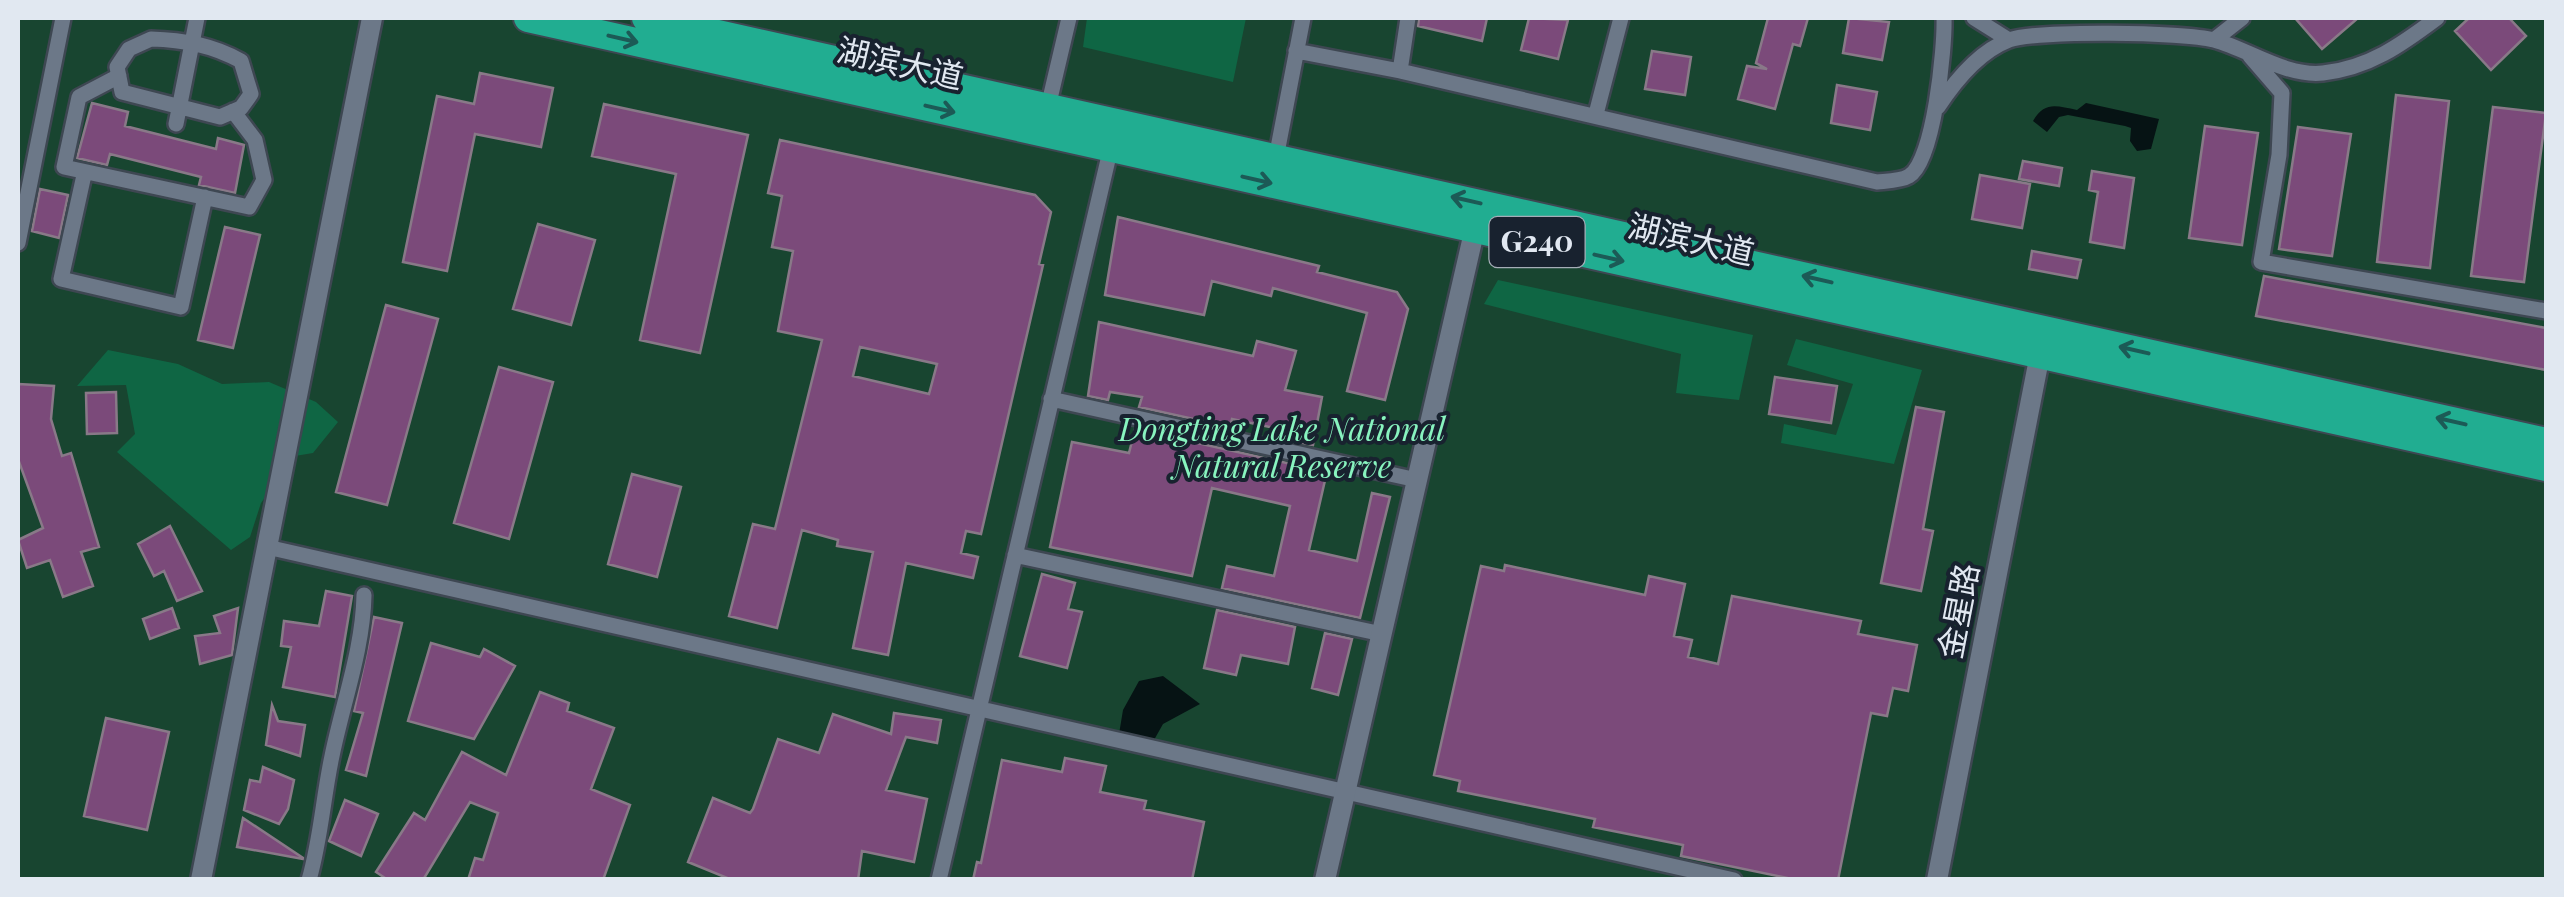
<svg xmlns="http://www.w3.org/2000/svg" width="2564" height="897" font-family="'Playfair Display','Noto Sans SC',serif">
  <rect width="100%" height="100%" fill="#222c39"/>
  <path fill="#184530" d="M18,18H2546V879H18Z"/>
  <path fill="#0f6644" d="M1087,18H1246L1233,82L1083,47Z
    M1498,280L1753,335L1739,400L1676,393L1681,354L1484,304Z
    M1796,339L1922,370L1894,464L1781,443L1784,424L1836,435L1853,384L1787,365Z
    M108,350L178,364L222,384L269,382L316,402L338,422L313,453L295,456L261,503L250,537L231,550L117,452L135,434L126,385L77,386Z"/>
  <path fill="#061314" d="M2086,103L2159,119L2151,149L2137,151L2130,141L2131,128L2125,126L2068,115L2059,117L2047,132L2033,121C2045,101 2056,106 2077,110Z
    M1163,676L1200,704L1163,724L1145,756L1118,740L1123,710L1139,681Z"/>
  <path fill="#7b4a7a" stroke="#897988" stroke-width="2.5" fill-rule="evenodd" d="M1419,18H1487L1482,41L1418,26Z
    M1529,18L1568,20L1558,59L1521,50Z
    M1768,18H1808L1800,46L1793,44L1775,109L1738,99L1747,66L1767,69L1756,63Z
    M1849,18L1889,22L1882,60L1843,53Z
    M2295,18H2358L2322,49Z
    M2469,18H2509L2526,36L2491,70L2455,31Z
    M1652,51L1691,57L1685,95L1645,89Z
    M480,73L553,88L541,147L475,134L447,271L403,262L437,96L474,104Z
    M1837,85L1877,92L1870,130L1831,123Z
    M2396,95L2449,101L2430,268L2377,262Z
    M92,103L128,112L125,126L216,149L218,138L244,145L235,193L199,185L201,177L110,154L107,165L77,158Z
    M604,104L748,135L700,353L640,340L676,174L592,156Z
    M2493,107L2546,113L2524,282L2471,276Z
    M2205,126L2258,133L2242,245L2189,238Z
    M2298,127L2351,134L2332,256L2279,249Z
    M780,140L1035,195L1051,212L1039,264L1043,265L981,534L966,531L961,553L978,557L973,578L906,563L888,655L853,648L873,552L837,546L838,540L802,530L777,628L729,616L753,524L775,529L822,340L778,331L793,251L772,247L782,196L768,193ZM860,347L937,364L929,394L853,376Z
    M2023,161L2062,168L2059,186L2019,179Z
    M2092,171L2134,178L2124,248L2090,242L2098,192L2089,190Z
    M1980,175L2030,184L2022,228L1972,219Z
    M40,189L68,195L59,238L32,231Z
    M1118,217L1319,266L1317,272L1397,292L1408,309L1385,400L1347,391L1367,313L1273,288L1271,296L1212,281L1204,315L1105,295Z
    M538,224L595,240L571,325L513,309Z
    M225,227L260,235L233,348L198,340Z
    M2032,251L2081,260L2077,278L2029,269Z
    M2264,276L2546,328V370L2256,316Z
    M386,305L438,319L387,505L336,492Z
    M1099,322L1253,356L1257,341L1296,351L1285,390L1322,397L1313,445L1291,441L1293,432L1232,419L1230,427L1139,407L1142,397L1110,392L1108,400L1088,396Z
    M499,367L553,382L509,539L454,523Z
    M1775,377L1837,386L1831,423L1769,414Z
    M18,384L54,386L51,419L62,456L71,453L99,547L81,552L93,586L63,597L50,560L27,568L18,540L43,528L18,459Z
    M116,392L117,433L87,434L86,393Z
    M1916,407L1944,412L1923,529L1933,531L1921,591L1881,583Z
    M1135,429L1309,468L1308,472L1326,476L1309,550L1357,561L1372,493L1390,497L1360,618L1222,588L1227,566L1274,576L1290,506L1212,488L1192,576L1050,547L1072,442L1129,453Z
    M632,474L681,487L657,577L608,564Z
    M170,526L202,591L177,601L164,571L154,576L138,544Z
    M1505,565L1645,595L1649,576L1685,584L1674,636L1692,640L1688,657L1718,664L1732,596L1861,621L1858,634L1917,645L1908,691L1893,688L1887,716L1871,713L1838,880H1797L1681,856L1683,845L1593,827L1595,819L1458,791L1460,781L1434,775L1481,566L1504,571Z
    M1042,574L1075,583L1068,609L1082,612L1067,668L1020,656Z
    M326,591L352,596L335,697L283,687L291,647L281,646L284,621L319,626Z
    M172,608L179,628L150,639L143,619Z
    M238,608L232,655L200,664L195,636L220,633L214,616Z
    M1217,610L1295,627L1288,664L1241,655L1236,675L1204,668Z
    M374,617L402,623L366,776L346,770L363,713L354,711Z
    M1325,633L1352,639L1338,695L1312,688Z
    M431,643L480,657L484,649L515,666L474,739L408,721Z
    M540,692L569,703L567,711L614,728L591,789L630,805L603,880H468L475,858L483,860L498,813L470,802L423,880H388L376,872L414,813L425,820L462,752L506,775Z
    M272,705L278,721L305,725L300,756L266,745Z
    M894,713L941,720L937,743L906,737L886,790L927,799L914,862L862,851L858,880H732L688,862L713,798L750,813L753,809L778,739L819,753L833,714L891,734Z
    M106,718L169,732L147,830L84,816Z
    M1065,758L1106,766L1100,792L1146,801L1144,809L1204,822L1192,880H973L977,862L981,863L1002,760L1062,772Z
    M263,767L294,780L288,809L279,824L244,810L250,780L260,782Z
    M345,800L378,814L361,856L329,841Z
    M243,818L303,858V859L237,847Z"/>
  <g fill="none" stroke-linecap="round" stroke-linejoin="round">
    <g stroke="#3e4752" stroke-width="20">
      <path id="minor" d="M1408,18L1400,71L1877,182C1886,181 1901,181 1909,176C1934,162 1945,47 1944,18
        M1974,18L2009,40
        M151,39C184,40 212,45 241,61L251,94L241,108L220,117L122,92L117,67L129,49Z
        M2214,40L2242,18
        M1296,51L1400,71
        M2250,56L2282,93L2279,155L2261,262L2546,311
        M119,76L79,97L64,167L249,207L264,180L255,140L233,111
        M1048,107L1069,18
        M1938,107C1955,81 1978,52 2009,40C2037,30 2184,32 2214,40C2248,49 2286,77 2323,73C2369,68 2401,45 2437,18
        M1596,114L1621,18
        M176,124L197,18
        M1276,158L1303,18
        M84,175L61,279L181,307L205,197
        M18,243L63,18
        M1051,399L1417,480
        M267,547L1734,880
        M1015,555L1382,634
        M309,880C321,838 323,798 332,756C343,702 363,649 364,595
        M939,880L1111,147"/>
    </g>
    <g stroke="#3e4752" stroke-width="25">
      <path id="tertiary" d="M201,880L372,18
        M1325,880L1475,228
        M1937,880L2040,354"/>
    </g>
    <g stroke="#3e4752" stroke-width="32">
      <path id="trunk" d="M528,18L2546,467
        M646,18L2546,442"/>
    </g>
    <use href="#minor" stroke="#6c7888" stroke-width="15"/>
    <use href="#tertiary" stroke="#6c7888" stroke-width="20"/>
    <use href="#trunk" stroke="#21ad91" stroke-width="28"/>
  </g>
  <defs><path id="oneway-shaft" d="M-6 0H5M1.5-3L5.5 0L1.5 3" fill="none" stroke-width="1.6" stroke-linecap="round" stroke-linejoin="round" transform="scale(2.5)"/></defs>
  <g stroke="#1c5a56">
    <use href="#oneway-shaft" transform="translate(623 39) rotate(13)"/>
    <use href="#oneway-shaft" transform="translate(940 109) rotate(13)"/>
    <use href="#oneway-shaft" transform="translate(1257 180) rotate(13)"/>
    <use href="#oneway-shaft" transform="translate(1466 200) rotate(-167)"/>
    <use href="#oneway-shaft" transform="translate(1609 258) rotate(13)"/>
    <use href="#oneway-shaft" transform="translate(1817 279) rotate(-167)"/>
    <use href="#oneway-shaft" transform="translate(2134 350) rotate(-167)"/>
    <use href="#oneway-shaft" transform="translate(2451 421) rotate(-167)"/>
  </g>
  <g text-anchor="middle" stroke-width="8" stroke-linejoin="round" paint-order="stroke">
    <rect fill="#18222f" stroke="#a5adb7" stroke-width="2.5" x="1489.5" y="217" width="95" height="50" rx="8"/>
    <g font-size="30" font-weight="bold" fill="#e1e8f1">
      <text x="1537" y="252">G240</text>
    </g>
    <g font-size="32" fill="#e1e8f1" stroke="#18222f">
      <text transform="translate(900 64) rotate(13)" y="11">湖滨大道</text>
      <text transform="translate(1691 240) rotate(13)" y="11">湖滨大道</text>
      <text transform="translate(1959 611) rotate(-79)" y="11">金星路</text>
    </g>
    <g font-size="32" font-style="italic" fill="#88f4bf" stroke="#18222f">
      <text x="1282" y="441">Dongting Lake National<tspan x="1282" dy="37">Natural Reserve</tspan></text>
    </g>
  </g>
  <rect width="2564" height="897" fill="none" stroke="#e1e8f1" stroke-width="40"/>
</svg>
